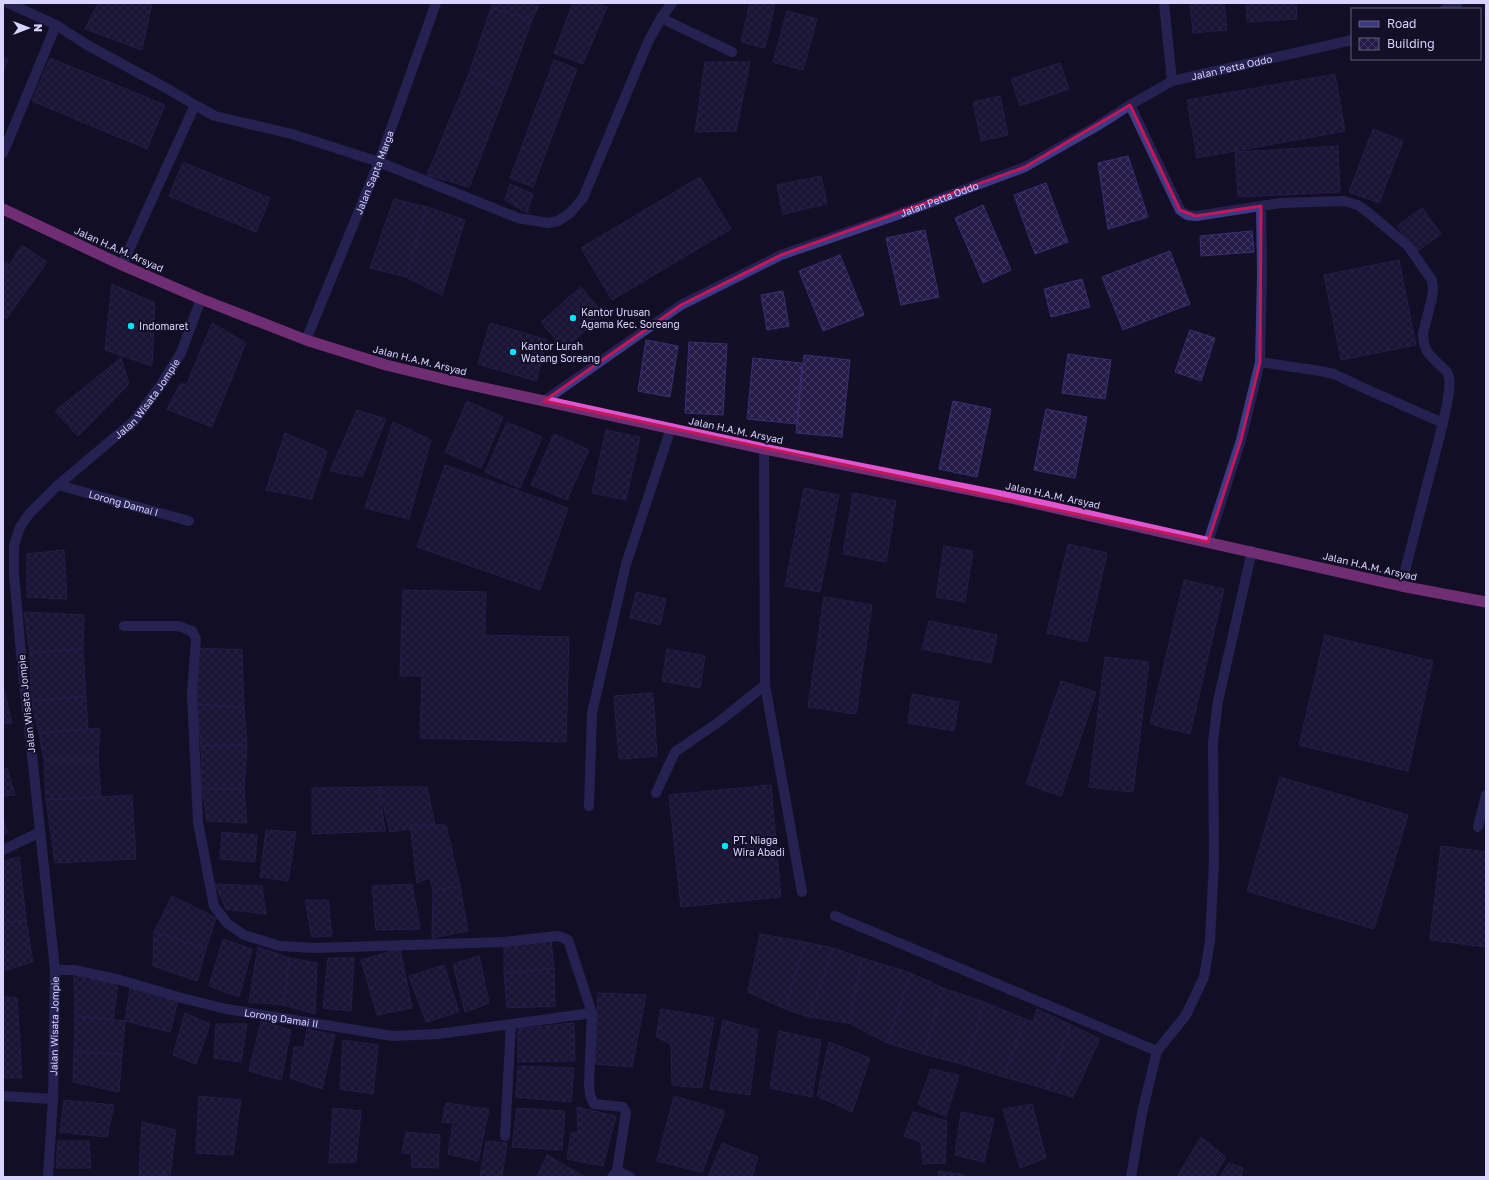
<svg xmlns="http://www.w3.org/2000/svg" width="1489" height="1180" font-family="'Golos Text',sans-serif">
  <defs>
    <pattern id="building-cross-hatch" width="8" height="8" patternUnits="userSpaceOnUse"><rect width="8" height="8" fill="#241b47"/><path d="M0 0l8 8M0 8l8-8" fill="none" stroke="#433b63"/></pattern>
  </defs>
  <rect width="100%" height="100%" fill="#130f26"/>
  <path fill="url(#building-cross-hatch)" stroke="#3b2d73" d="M98,3H152L142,50L85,29Z
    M493,3H540L532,20L491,8Z
    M573,3H599L607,7L583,64L554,53Z
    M750,3H775L765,48L741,42Z
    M1190,3H1224L1227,30L1193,33Z
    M1246,3H1296L1297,19L1247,22Z
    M491,8L532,20L507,89L470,71Z
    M787,11L817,19L803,70L773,62Z
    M3,57L8,59L3,72Z
    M50,58L165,105L147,149L32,101Z
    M554,60L577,69L533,187L510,178Z
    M705,62H750L736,131L695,132Z
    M1060,63L1069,89L1020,106L1011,79Z
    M470,71L507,89L469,187L427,175Z
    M1335,74L1345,131L1197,158L1187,100Z
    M1000,96L1008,135L981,141L973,102Z
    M1373,129L1403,141L1379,203L1349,192Z
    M1338,146L1340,192L1238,197L1235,152Z
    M1128,156L1148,217L1108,229L1098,163Z
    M183,162L270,198L256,232L169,196Z
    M821,176L827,204L783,214L777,185Z
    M700,177L731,229L612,300L581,248Z
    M1046,183L1068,242L1035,254L1014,195Z
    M510,184L533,194L527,213L505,200Z
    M394,199L427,207L406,277L370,268Z
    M983,205L1011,270L983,283L955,218Z
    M427,207L465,220L442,295L406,277Z
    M1422,208L1441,234L1416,252L1397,226Z
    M925,230L939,297L901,305L886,238Z
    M1252,231L1254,252L1201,256L1200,236Z
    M22,245L47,262L6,319L3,316V275Z
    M1170,251L1190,304L1123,330L1102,277Z
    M840,255L864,315L823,331L799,271Z
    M3,260L9,265L3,275Z
    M1399,260L1416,345L1341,360L1324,275Z
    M1082,279L1090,307L1051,317L1044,289Z
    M112,284L155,303L152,366L105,350Z
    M581,287L604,314L564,349L541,322Z
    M783,291L789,326L767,330L761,295Z
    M212,323L246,343L212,427L167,409L180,384H187Z
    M490,323L547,340L536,381L478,364Z
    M1190,330L1215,338L1201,381L1175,372Z
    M646,340L678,346L670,397L638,391Z
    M689,342L727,344L723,415L685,413Z
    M1068,354L1111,360L1105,399L1062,393Z
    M804,355L850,360L842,437L796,433Z
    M121,358L129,384L78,436L55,411Z
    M753,358L802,363L797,424L747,419Z
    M467,401L503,417L481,468L445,452Z
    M953,401L991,409L977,477L939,469Z
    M1046,409L1087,417L1075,478L1034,470Z
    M357,410L386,419L362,477L330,471Z
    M393,422L431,440L409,519L365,508Z
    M507,422L542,437L520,488L485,472Z
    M606,430L640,437L626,500L592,493Z
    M285,433L327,451L312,499L266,490Z
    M554,434L589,450L567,500L531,485Z
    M445,465L568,508L540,590L417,547Z
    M804,488L839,495L820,592L785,586Z
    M853,493L896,501L886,562L843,554Z
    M1068,544L1107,553L1087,642L1047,633Z
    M944,546L973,551L965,602L936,597Z
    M64,550L67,599L27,597V554Z
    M1184,580L1224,589L1190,734L1150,724Z
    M403,590L486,592L485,635L569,637L566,742L420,738L422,676H400Z
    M636,592L666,599L660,625L630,618Z
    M824,597L872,605L856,714L808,707Z
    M24,612L84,615L83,649L30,653Z
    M929,621L997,635L991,663L922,649Z
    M1325,635L1433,661L1408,771L1299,745Z
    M197,648L242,650L244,708L196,704Z
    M83,649L86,696L31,701L30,653Z
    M667,649L705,656L700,688L662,681Z
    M1105,657L1149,662L1133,792L1089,787Z
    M1061,681L1096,692L1061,796L1026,784Z
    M3,685L12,723L3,724Z
    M653,693L657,756L619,759L614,696Z
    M912,694L959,702L954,731L908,723Z
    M86,696L88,729L39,733L31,701Z
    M196,704L244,708L247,745L201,746Z
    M100,728L98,760H44L39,733Z
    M247,745L244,789H202L201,746Z
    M44,760H98L101,797L46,800Z
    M7,768L15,795L3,796V769Z
    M1280,777L1408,815L1374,929L1247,891Z
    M771,785L781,897L681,907L669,795Z
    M379,787L385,831L312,834V788Z
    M379,787H427L435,825L390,832Z
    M202,789H244L247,823L207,821Z
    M132,795L136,859L55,863L46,800Z
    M3,816L7,833L3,835Z
    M410,825H446L460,886L433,891L430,878L417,883Z
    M266,830L296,832L288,881L260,877Z
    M222,832L257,835L255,862L220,859Z
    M1441,846L1486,852V947L1430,940Z
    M19,857L26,920L3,923V861Z
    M215,884L262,886L266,914L226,909Z
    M412,884L420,929L376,930L372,886Z
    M460,886L468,931L432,938L433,891Z
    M172,896L216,918L206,949L154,932Z
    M305,900H328L332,936L312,937Z
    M26,920L33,962L3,971V923Z
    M154,932L206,949L197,981L153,966Z
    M760,934L805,942L785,1009L748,992Z
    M223,939L252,949L239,997L209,986Z
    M551,941L554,968L504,974V944Z
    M805,942L833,948L809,1017L785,1009Z
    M258,947L290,958L283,1005L249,1002Z
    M833,948L862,958L849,1023L809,1017Z
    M400,949L412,1008L377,1015L361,960Z
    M479,956L489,1003L465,1012L453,964Z
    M290,958L317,963L315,1014L283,1005Z
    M328,958H354L351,1011L323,1008Z
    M862,958L911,973L887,1043L849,1023Z
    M444,965L459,1012L426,1022L409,976Z
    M554,968L555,1006L507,1008L504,974Z
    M911,973L943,988L924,1054L887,1043Z
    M74,974L118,983L113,1020L75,1016Z
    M130,988L178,1000L170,1032L125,1021Z
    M943,988L984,1002L965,1065L924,1054Z
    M598,993L646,995L632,1067L595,1064Z
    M3,997L17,998L22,1078H3Z
    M984,1002L1025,1019L1004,1077L965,1065Z
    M661,1009L714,1018L702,1088L672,1085L671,1044L656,1037Z
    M1037,1009L1071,1025L1046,1089L1004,1077L1025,1019L1033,1022Z
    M185,1013L210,1024L196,1064L173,1055Z
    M75,1016L125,1021L122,1054L74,1052Z
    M723,1020L758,1030L750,1095L710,1089Z
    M261,1021L291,1030L281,1080L249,1071Z
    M574,1023L575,1061L518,1062V1029Z
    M216,1024H247L241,1062L214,1058Z
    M1071,1025L1100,1039L1073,1097L1046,1089Z
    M307,1029L335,1035L322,1089L290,1078L294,1047H304Z
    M779,1031L821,1040L812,1097L770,1088Z
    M343,1040L378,1045L373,1094L340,1089Z
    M829,1042L870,1058L852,1112L817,1096Z
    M74,1052L122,1054L119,1092L73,1082Z
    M518,1066L574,1068L571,1102L516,1097Z
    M931,1069L959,1075L946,1117L918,1104Z
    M199,1096L241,1100L233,1155L196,1153Z
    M674,1096L725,1111L702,1172L657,1161Z
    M64,1100L114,1105L107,1137L60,1132Z
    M446,1103L489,1109L478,1161L448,1154L453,1123L442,1122Z
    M1032,1104L1046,1158L1020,1168L1003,1109Z
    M577,1107L616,1116L603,1166L567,1159L571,1133L578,1132Z
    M333,1108L361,1111L356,1162L329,1163Z
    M517,1108L565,1111L562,1150L512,1147Z
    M913,1112L947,1121L945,1163L923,1164L921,1142L904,1136Z
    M961,1112L994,1119L984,1162L955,1155Z
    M142,1122L176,1130L170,1175L139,1177Z
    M406,1132L440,1135L438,1168L412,1167L411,1153H402Z
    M1201,1137L1226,1157L1214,1177H1181L1178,1175Z
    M58,1141H89L91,1168H56Z
    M486,1141L507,1143L502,1177H480Z
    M722,1143L758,1157L752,1177H708Z
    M547,1155L585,1177H537Z
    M1229,1163L1243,1168L1241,1177H1220Z
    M939,1171L964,1175V1177H938Z"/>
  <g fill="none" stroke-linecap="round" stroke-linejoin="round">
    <path stroke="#3d3a85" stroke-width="10" d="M764,449L765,685L802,892
      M656,793L675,752L720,721L765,685
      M589,806L592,713L626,564L671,428
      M1478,827L1486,795"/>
    <g stroke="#3d3a85" stroke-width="10">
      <path d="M8,3L56,25L89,46L166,88L195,105L122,265"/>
      <path d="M1164,3L1172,81"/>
      <path d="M1445,9L1458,3"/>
      <path d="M661,18L732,52"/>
      <path d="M195,105L215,116L292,134L379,162L518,218L548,223L558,221L570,213L583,198L648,42L661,18L672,3"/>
      <path d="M1130,105L1180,210L1187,215L1196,216L1261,206"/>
      <path d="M3,153L56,25"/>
      <path id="s1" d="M306,340L379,162L436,3"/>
      <path d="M1260,362L1320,371L1334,374L1368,390L1443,423"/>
      <path id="s2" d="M544,401L681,305L781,255L894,216L1025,167L1097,126L1130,105L1172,81L1352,40"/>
      <path id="s3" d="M58,485L189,521"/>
      <path d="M1208,542L1241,440L1260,362L1262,273L1261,206L1280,203L1344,201L1358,205L1370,214L1408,246L1432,280L1433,289L1432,298L1423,333C1423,351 1430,356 1442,367C1444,369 1447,371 1448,374C1453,385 1445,411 1443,423L1401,586"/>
      <path d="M124,626H178L192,631L196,639L192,694L198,822L214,906L227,923L244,935L280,946L315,948L504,942L558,936L568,940L592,1013"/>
      <path d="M3,850L40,832"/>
      <path d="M835,916L1157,1051"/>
      <path id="s4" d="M55,970H74L120,980L182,998L226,1009L393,1036L438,1034L592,1013L589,1084L590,1095L594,1104L623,1107L626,1112L617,1171L612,1177"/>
      <path d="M3,1096L53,1099"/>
      <path d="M505,1136L511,1024"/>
      <path d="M617,1171L630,1177"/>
      <path id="s5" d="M48,1177L53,1099L55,970L21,653L14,574V545L20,527L29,514L58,485L134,421L160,386L181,353L201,299"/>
      <path d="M1131,1177L1142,1113L1157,1051L1186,1015L1204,977L1210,941L1214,861L1213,742L1218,701L1252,551"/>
    </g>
    <path stroke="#e055d1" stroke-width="11" d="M3,209L122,265L201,299L306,340L386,365L452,381L764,449L1011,498L1401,586L1486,602"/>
  </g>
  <path d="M0 0H1489V1180H0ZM1130,105L1180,210L1196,216L1261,206L1260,362L1241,440L1208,542L544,401L681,305L781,255L1025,167Z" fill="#130f26" fill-opacity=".55" fill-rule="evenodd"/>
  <path fill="none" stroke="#c2185b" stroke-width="3" stroke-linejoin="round" d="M1130,105L1180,210L1196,216L1261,206L1260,362L1241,440L1208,542L544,401L681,305L781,255L1025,167Z"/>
  <g fill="#00e5ff" stroke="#130f26" stroke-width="1.5">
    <circle cx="573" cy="318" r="4"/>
    <circle cx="131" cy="326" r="4"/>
    <circle cx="513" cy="352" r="4"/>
    <circle cx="725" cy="846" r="4"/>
  </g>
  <g text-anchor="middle" stroke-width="4" stroke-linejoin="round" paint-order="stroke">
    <g font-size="10" fill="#d9d4ff" stroke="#130f26">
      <text dy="4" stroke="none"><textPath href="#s2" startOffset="770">Jalan Petta Oddo</textPath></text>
      <text dy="4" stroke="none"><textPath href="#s1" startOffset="181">Jalan Sapta Marga</textPath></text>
      <text dy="4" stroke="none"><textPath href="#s2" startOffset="447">Jalan Petta Oddo</textPath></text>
      <text transform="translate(119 249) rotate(24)" y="4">Jalan H.A.M. Arsyad</text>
      <text transform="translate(420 360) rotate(14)" y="4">Jalan H.A.M. Arsyad</text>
      <text dy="4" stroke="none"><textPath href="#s5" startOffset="835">Jalan Wisata Jompie</textPath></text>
      <text transform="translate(736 430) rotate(12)" y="4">Jalan H.A.M. Arsyad</text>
      <text transform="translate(1053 495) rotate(12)" y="4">Jalan H.A.M. Arsyad</text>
      <text dy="4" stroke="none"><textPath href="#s3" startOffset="68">Lorong Damai I</textPath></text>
      <text transform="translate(1370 566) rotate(13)" y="4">Jalan H.A.M. Arsyad</text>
      <text transform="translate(26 704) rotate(-96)" y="4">Jalan Wisata Jompie</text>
      <text dy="4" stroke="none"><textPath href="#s4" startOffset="232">Lorong Damai II</textPath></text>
      <text dy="4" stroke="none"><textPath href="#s5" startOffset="151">Jalan Wisata Jompie</textPath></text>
    </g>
    <g font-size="10" fill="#d9d4ff" stroke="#130f26" text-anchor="start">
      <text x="581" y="316">Kantor Urusan<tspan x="581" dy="12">Agama Kec. Soreang</tspan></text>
      <text x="139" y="330">Indomaret</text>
      <text x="521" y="350">Kantor Lurah<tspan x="521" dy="12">Watang Soreang</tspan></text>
      <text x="733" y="844">PT. Niaga<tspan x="733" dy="12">Wira Abadi</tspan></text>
    </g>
  </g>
  <rect width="1489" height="1180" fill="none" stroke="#d9d4ff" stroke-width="8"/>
  <rect x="1351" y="8" width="130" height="52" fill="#130f26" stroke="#625e7d"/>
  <rect x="1359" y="21" width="20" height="6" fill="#3d3a85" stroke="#625e7d"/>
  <text x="1387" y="28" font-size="12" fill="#d9d4ff">Road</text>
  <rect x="1359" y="38" width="20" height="12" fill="url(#building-cross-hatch)" stroke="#625e7d"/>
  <text x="1387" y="48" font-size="12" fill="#d9d4ff">Building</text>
  <g transform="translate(28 28) rotate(90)" stroke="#130f26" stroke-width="3" paint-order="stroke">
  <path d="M0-3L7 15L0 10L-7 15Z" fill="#d9d4ff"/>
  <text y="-6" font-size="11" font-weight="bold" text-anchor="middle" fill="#d9d4ff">N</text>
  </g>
</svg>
